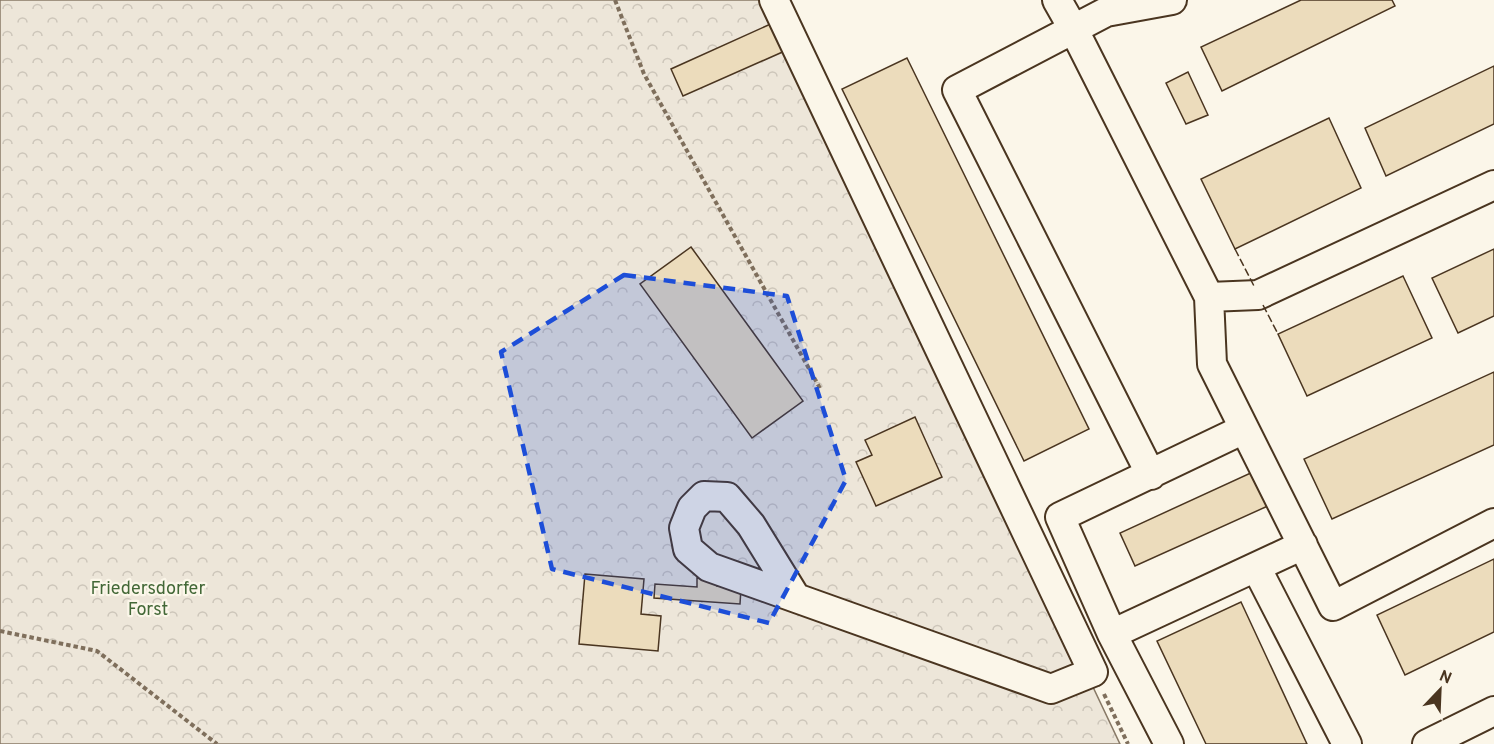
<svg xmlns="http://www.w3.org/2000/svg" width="1494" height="744" font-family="Overpass,sans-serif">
  <defs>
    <pattern id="forest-crowns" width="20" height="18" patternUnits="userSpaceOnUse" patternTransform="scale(1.5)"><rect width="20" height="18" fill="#ede6d9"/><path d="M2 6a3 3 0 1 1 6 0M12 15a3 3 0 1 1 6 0" fill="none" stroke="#cdc6ba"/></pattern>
  </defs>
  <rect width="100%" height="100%" fill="#fbf6e9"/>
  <path fill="url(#forest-crowns)" stroke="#887966" stroke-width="1.5" d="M0,0H767L1120,744H0Z"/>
  <path fill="#ecdcbc" stroke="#4a3520" stroke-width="1.5" d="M1301,0H1392L1395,6L1222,91L1201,47Z
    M775,22L787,50L683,96L671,69Z
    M907,58L1089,429L1024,461L842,89Z
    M1494,66V124L1386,176L1365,128Z
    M1188,72L1208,115L1186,124L1166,83Z
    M1329,118L1361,188L1235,249L1201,179Z
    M691,247L803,401L752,438L640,284Z
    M1494,249V316L1458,333L1432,278Z
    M1403,276L1432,338L1307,396L1278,334Z
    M1494,372V445L1332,519L1304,459Z
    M915,417L942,477L876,506L856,462L872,455L865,440Z
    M1255,471L1270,505L1135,566L1120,533Z
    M1494,559V632L1405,675L1377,615Z
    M585,574L644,579L641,614L661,616L658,651L579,644Z
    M697,578L718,579L717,586L741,588L740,604L654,598L655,584L697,587Z
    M1241,602L1307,744H1206L1157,641Z"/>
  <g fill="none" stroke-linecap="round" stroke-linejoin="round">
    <g stroke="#4a3520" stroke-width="32">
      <path id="minor" d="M774,0L1093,672L1051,689L796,598L751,525L727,497L704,496L692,508L684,528L688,549L709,567L796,598
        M1057,0L1074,30L1209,297L1212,364L1333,606L1494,523
        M1209,297L1258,295L1494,185
        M1151,475L957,90L1106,12L1172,0
        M1256,567L1347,744
        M1112,634L1303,545
        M1169,744L1112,634L1060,517L1244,429
        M1427,744L1494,711"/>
    </g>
    <path stroke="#7f6f5c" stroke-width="4" stroke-dasharray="4.5 3" stroke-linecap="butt" d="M615,0L644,74L821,390
      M0,631L97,651L217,744
      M1104,694L1128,744"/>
    <use href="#minor" stroke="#fbf6e9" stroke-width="28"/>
    <path stroke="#4a3520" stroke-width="1.5" stroke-dasharray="8 3" stroke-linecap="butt" d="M1235,249L1254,286
      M1263,305L1278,334"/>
  </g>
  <path fill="#1d4ed8" fill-opacity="0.2" stroke="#1d4ed8" stroke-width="4.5" stroke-dasharray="12 8" stroke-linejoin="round" d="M624,275L787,296L846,480L769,623L552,569L501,352Z"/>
  <g text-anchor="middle" stroke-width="4.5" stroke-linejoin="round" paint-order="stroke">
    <g font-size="18" fill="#436837" stroke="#fbf6e9">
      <text x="148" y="594">Friedersdorfer<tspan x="148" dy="21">Forst</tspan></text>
    </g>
  </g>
  <g transform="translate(1440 690) rotate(23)" stroke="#fbf6e9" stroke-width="4.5" paint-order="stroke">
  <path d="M0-4.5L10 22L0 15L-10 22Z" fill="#4a3520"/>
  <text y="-9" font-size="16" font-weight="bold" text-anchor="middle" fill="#4a3520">N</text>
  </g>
</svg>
